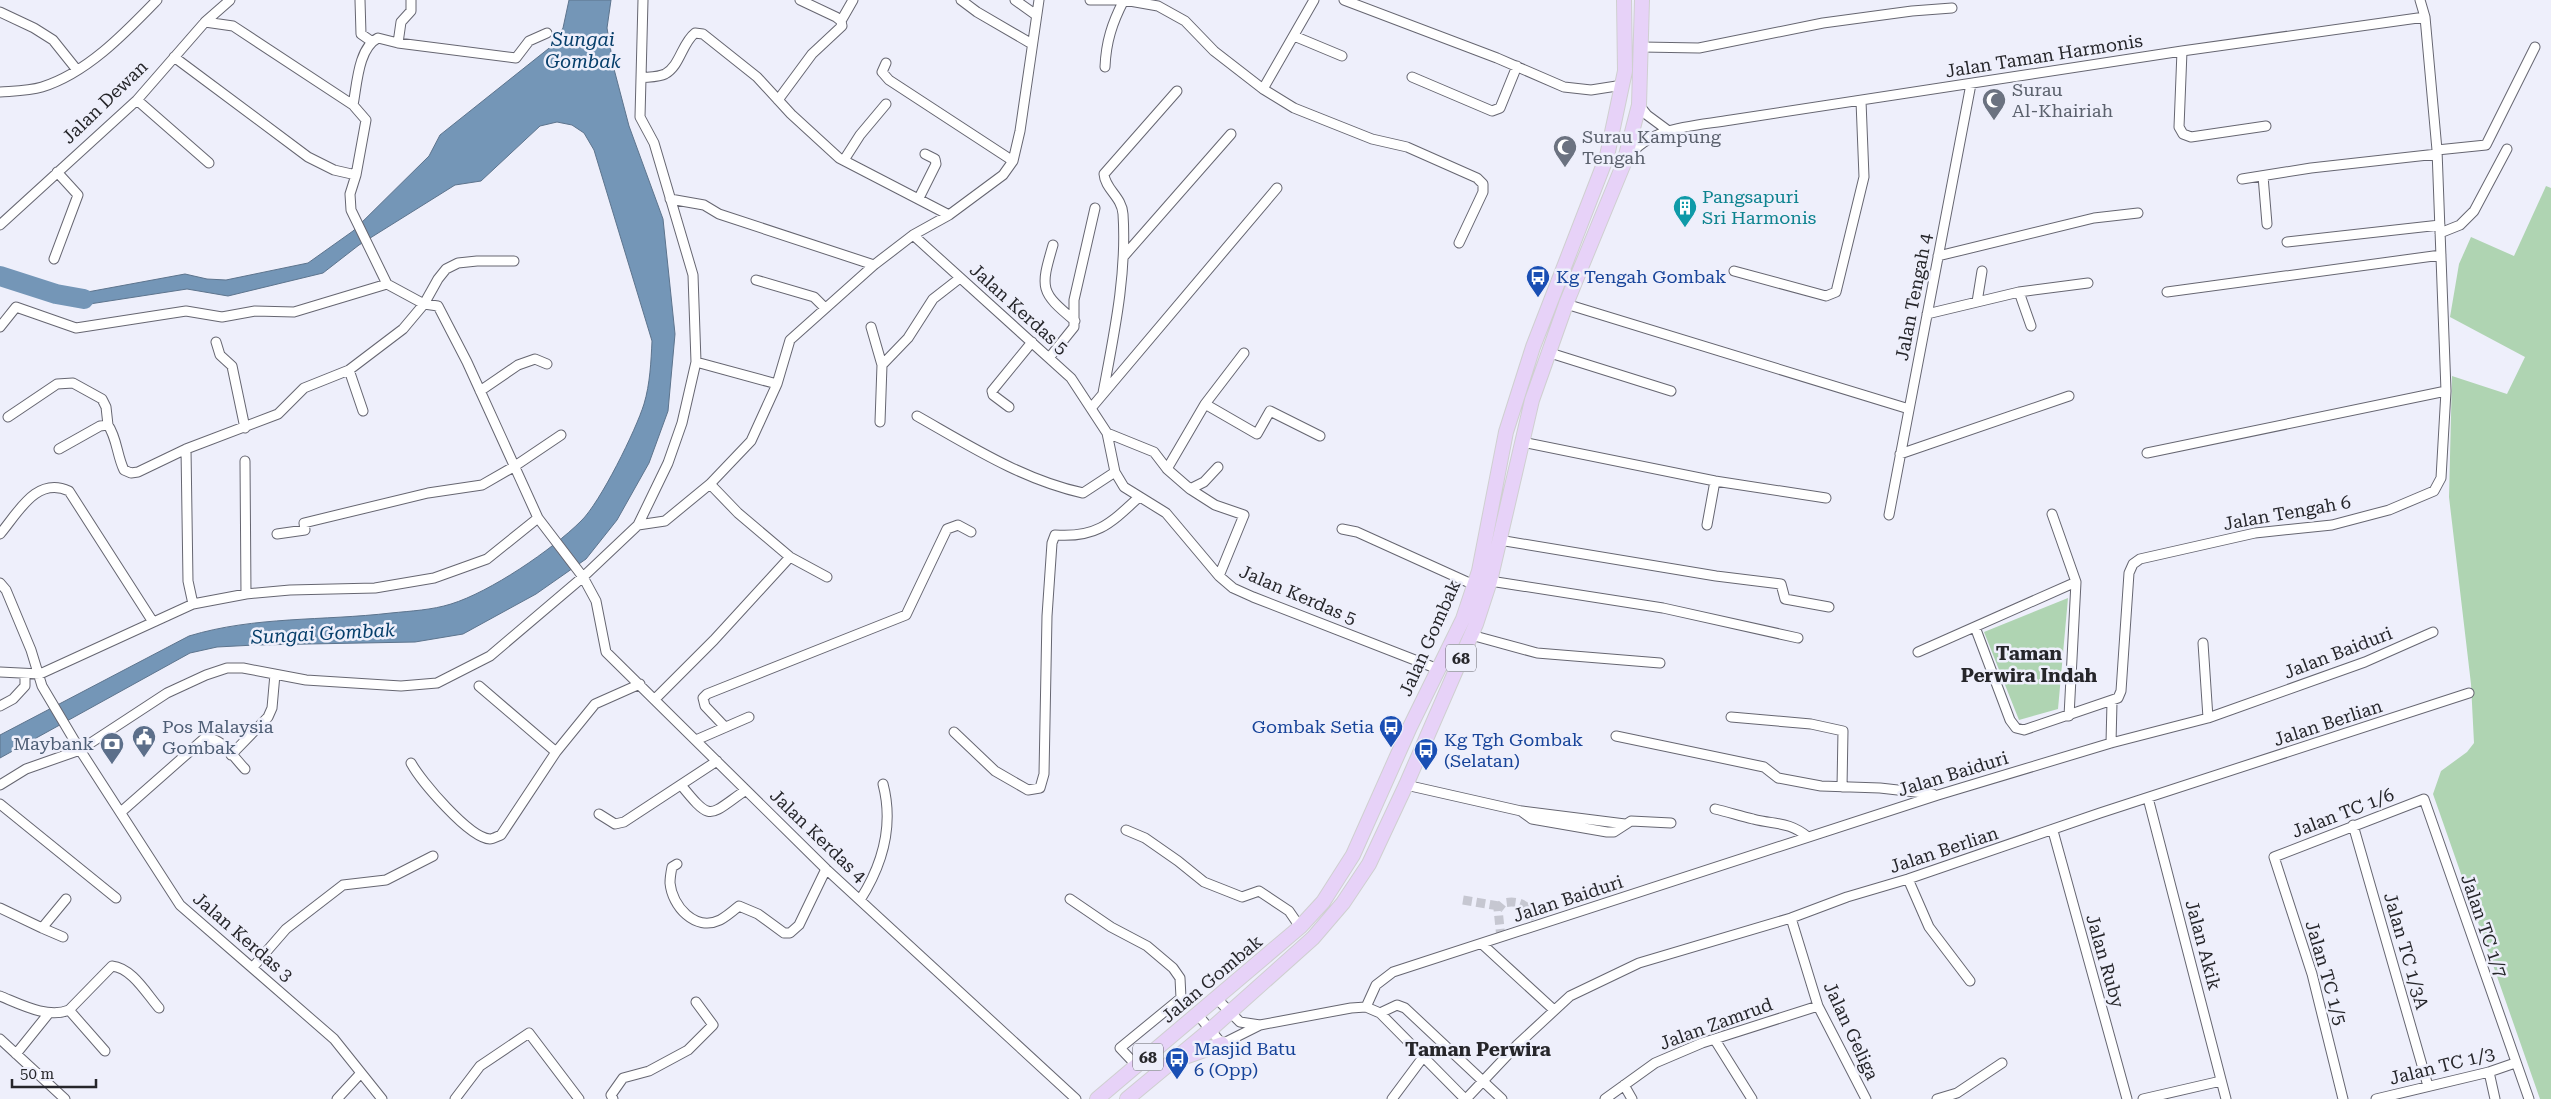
<svg xmlns="http://www.w3.org/2000/svg" width="2551" height="1099" font-family="'Roboto Serif',serif">
  <rect width="100%" height="100%" fill="#eeeffb"/>
  <path fill="#afd4b2" d="M2546,186L2551,188V1099H2540L2433,794L2441,771L2467,752L2474,743L2471,684L2449,497L2452,376L2507,394L2525,357L2450,317L2459,264L2471,237L2514,256Z
    M2068,598L2058,709L2019,720L1984,632Z"/>
  <path fill="#7496b7" stroke="#5d748d" d="M569,0H611L607,28L614,69L629,126L663,219L675,334L668,411L649,463L617,520L586,559L536,594L463,634L415,642L255,645L217,647L190,653L0,758V735L189,636C255,616 323,621 391,613C411,611 432,610 451,604C490,592 552,550 581,521C600,503 636,430 644,404C650,384 651,362 652,341L594,150L584,133L572,125L557,122L540,126L481,181L455,185L359,245L323,273L228,296L187,289L83,305L58,300L59,290L82,293L185,274L207,279L226,280L308,263L353,231L429,156L440,135L553,45L563,28Z"/>
  <g fill="none" stroke-linecap="round" stroke-linejoin="round">
    <path stroke="#7496b7" stroke-width="20" d="M0,276L56,294L84,299"/>
    <path stroke="#c6c7d1" stroke-width="9" stroke-dasharray="9 4.5" stroke-linecap="butt" d="M1463,900L1499,906
      M1501,938L1498,909L1503,903C1524,899 1531,909 1539,925"/>
    <g stroke="#666671" stroke-width="11">
      <path id="street" d="M360,0L361,34L371,41
        M800,0L836,17L841,21
        M961,0L977,12L1032,44
        M1015,0L1036,15
        M1090,0H1124L1158,6L1185,21L1214,51L1263,89L1294,108L1372,139L1407,147L1477,178L1483,184V192L1459,243
        M1344,0L1497,58L1564,87L1591,90L1623,85
        M0,12L34,28L53,40L77,70
        M205,22L233,26L353,105L366,120L356,175L350,194L351,210L387,284L424,304L438,306L467,362L538,518L583,577L596,601L606,652L826,869L1076,1099
        M1294,36L1342,56
        M398,43L401,22L411,11V0
        M1642,47L1699,48L1823,23L1912,11L1952,8
        M2182,51L2179,127L2183,134L2191,137L2266,126
        M174,57L308,157L334,170L356,175
        M886,63L882,72L889,80L1013,161
        M1105,67C1106,42 1112,23 1124,0
        M1412,77L1492,111L1500,108L1517,66
        M641,78C649,77 659,77 665,74C680,66 682,43 695,33L703,34L757,77L791,114L839,158L949,215
        M1263,89L1314,0
        M0,92C13,91 29,91 42,87C87,73 125,33 157,0
        M137,100L209,163
        M778,100L812,54L842,26L841,21L853,0
        M353,105C357,85 358,48 378,38L398,43L516,58L529,41L547,33
        M1639,105L1647,115L1670,132
        M2437,150L2486,145L2535,47
        M1628,158C1649,126 1697,126 1731,120L2182,51L2425,17
        M844,160L860,135L886,104
        M2263,176L2267,224
        M2242,179L2311,168L2437,154
        M919,198L936,164L935,159L925,154
        M670,199L704,205L719,214L874,265
        M0,225L137,100L205,22L230,0
        M2440,233L2460,225L2474,211L2507,149
        M913,235L1071,378L1107,433L1115,472L1124,487L1166,513L1219,576L1233,588L1253,597L1438,669
        M2287,242L2440,225
        M1053,245C1040,289 1040,292 1075,321
        M1124,256L1231,134
        M1938,256L2094,218L2138,213
        M54,259L78,195L57,172
        M1734,271L1826,296L1836,292L1864,177L1861,101
        M756,280L814,297L825,308
        M2019,292L2088,283
        M2167,292L2441,255
        M1977,302L1982,271
        M1566,304L1909,409
        M1927,314L2019,292L2031,326
        M0,327L16,307L76,328L186,311L222,317L255,311L294,312L387,284
        M871,327L882,365
        M216,342L220,355L232,366L245,428
        M1547,352L1671,391
        M1049,358L1074,327V300L1095,208
        M696,362L777,384
        M349,370L363,411
        M480,391L518,365L535,359L547,364
        M1103,393C1114,334 1127,274 1123,214C1122,197 1105,189 1104,174L1177,91
        M1205,404L1257,434L1270,411L1320,436
        M1009,407L993,395L992,391L1032,342
        M1092,407L1277,188
        M917,416C970,446 1023,480 1083,493L1115,472
        M8,417L57,384L73,383L102,399L106,407L108,425
        M880,422L882,365L908,338L933,299L960,278
        M1107,433L1154,452L1167,469L1190,489L1204,482L1218,467
        M1522,442L1715,481L1826,498
        M59,449L100,426L108,425C117,438 117,456 124,470L131,473L138,472L186,449L278,414L304,388L349,370L403,329L424,304L438,279L446,269L458,263L477,261H514
        M186,449L188,581L193,604
        M2147,453L2446,391
        M1900,454L2069,396
        M245,461L246,594
        M1167,469L1205,404L1244,353
        M710,484L738,513L790,557L827,577
        M1190,489L1215,505L1244,515L1219,576
        M2052,514L2076,582L2069,716
        M1889,515L1971,84
        M638,525L665,521L710,484L751,441L777,384L790,340L874,265L913,235L949,215L1003,175L1013,161L1020,131L1039,0
        M1707,525L1715,481
        M1342,529L1357,532L1474,585
        M0,534C18,513 36,476 69,491L153,622
        M277,534L305,530L304,523L428,493L482,485L515,466L561,435
        M1499,540L1716,576L1781,584L1785,599L1829,607
        M1490,581L1663,608L1798,638
        M0,583L6,590L31,650L42,686L80,750L180,905L334,1039L382,1099
        M1975,627L2010,720L2016,728L2024,730L2118,698L2121,691L2129,573L2133,564L2140,559L2255,533L2332,525L2389,510L2434,491L2441,478L2446,391L2437,150L2425,17L2420,0
        M1471,635L1537,653L1660,663
        M2203,643L2208,718
        M1918,652L2076,582
        M0,672L40,674L193,604L246,594L290,590L375,588L434,578L487,559L538,518
        M479,686L556,752
        M655,699L714,640L790,557
        M0,706L13,699L25,686V674
        M1731,717L1811,724L1843,731L1842,787
        M725,727L705,706L703,698L707,694L906,615L947,529L958,525L971,532
        M954,732L995,771L1028,790L1040,788L1044,774L1047,616L1052,543L1055,535C1096,538 1110,524 1138,498
        M1616,736L1764,767L1778,778L1821,786L1880,788L1933,794
        M696,740L749,717
        M2111,743L2112,702
        M231,755L268,717L272,708L275,674
        M411,763C421,781 469,838 490,839C493,839 498,836 501,835L556,752L595,704L640,684
        M0,785L26,769L80,750L167,693L206,675L227,668H243L306,680L401,686L437,683L490,656L583,577L638,525L668,463L682,423L696,362L693,275L654,143L640,117L643,0
        M681,785C712,823 708,816 746,790
        M1406,785L1521,811L1532,819L1607,832H1614L1631,821L1671,823
        M2148,798L2226,1099
        M0,804L116,898
        M1715,809C1728,812 1740,816 1753,819C1776,825 1788,821 1808,837
        M1522,811L1625,824
        M121,812L205,738C221,736 235,759 245,769
        M599,814L615,824L624,822L717,761
        M2353,825L2428,1086
        M1126,830L1145,838L1178,861L1204,882L1242,897L1259,891L1289,911L1300,927
        M2053,831L2127,1099
        M677,864L672,867C671,872 670,878 670,883C672,906 695,932 720,920C726,917 733,911 739,906L758,914L784,933H790L799,925L826,869
        M1908,879L1929,927L1970,981
        M1070,899L1111,927L1147,946L1173,968L1180,978L1181,998L1120,1048L1137,1066
        M860,900C883,864 894,826 883,784
        M0,908L42,928L66,899
        M1791,918L1818,1006L1866,1099
        M42,928L63,937
        M1482,944L1554,1010
        M253,967L286,929L343,885L386,880L433,856
        M0,996C20,1004 48,1019 69,1010L112,966C132,968 146,993 159,1008
        M1217,999L1240,1022L1260,1025L1351,1008L1366,1007L1380,1013L1465,1099
        M1366,1007L1376,985L1393,972L1938,795L2111,743L2208,718L2365,662L2433,632
        M69,1010L105,1051
        M1380,1013L1397,1005L1405,1008L1502,1099
        M1198,1015L1222,1044L1260,1025
        M0,1039L65,1099
        M1715,1040L1752,1099
        M16,1054L49,1013
        M2489,1072L2495,1099
        M1624,1085L1632,1099
        M337,1099L361,1073
        M455,1099L480,1066L529,1033L579,1099
        M613,1099L611,1095L623,1078L649,1071L688,1050L713,1025L696,1002
        M1392,1099L1424,1056
        M1466,1099L1517,1045L1570,996L1639,963L1791,918L1847,897L1908,879L2100,813L2469,693
        M1605,1099L1655,1063L1702,1043L1818,1006
        M1937,1099L1957,1093L2002,1063
        M2143,1099L2221,1081
        M2343,1099L2312,974L2274,857L2424,799L2529,1099
        M2376,1099L2489,1072L2515,1063"/>
    </g>
    <g stroke="#cfcfd0" stroke-width="16">
      <path id="primary" d="M1182,1058L1222,1044
        M1097,1099L1300,927L1323,902L1353,855L1410,727L1463,619L1479,571L1506,432L1533,347L1607,156L1625,71L1624,0
        M1127,1099L1210,1030L1313,938L1343,903L1369,864L1406,785L1476,624L1490,581L1532,400L1566,304L1624,163L1639,105L1642,0"/>
    </g>
    <use href="#street" stroke="#fff" stroke-width="9"/>
    <use href="#primary" stroke="#e7d2f8" stroke-width="14"/>
  </g>
  <defs>
    <g id="mosque-pin" transform="scale(1.25)"><path d="M0 17L-7.5 6A9.5 9.5 0 1 1 7.5 6Z" fill="#6b7280" stroke="#eeeffb"/><path d="M3.5-4.9A6 6 0 1 0 3.5 4.9A5 5 0 1 1 3.5-4.9Z" fill="#fff"/></g>
    <g id="building-pin" transform="scale(1.25)"><path d="M0 17L-7.5 6A9.5 9.5 0 1 1 7.5 6Z" fill="#0f9aa8" stroke="#eeeffb"/><path d="M-4-6H4V6H1V3H-1V6H-4ZM-2.5-4.3h1.7v1.8h-1.7ZM.8-4.3h1.7v1.8H.8ZM-2.5-1h1.7V.8h-1.7ZM.8-1h1.7V.8H.8Z" fill="#fff"/></g>
    <g id="bus-pin" transform="scale(1.25)"><path d="M0 17L-7.5 6A9.5 9.5 0 1 1 7.5 6Z" fill="#1a4fb4" stroke="#eeeffb"/><path d="M-5-6H5V4H4V6H2V4H-2V6H-4V4H-5ZM-3.5-4V0h7V-4ZM-3.5 1.2v1.5H-2V1.2ZM2 1.2v1.5H3.5V1.2Z" fill="#fff"/></g>
    <g id="civic-pin" transform="scale(1.25)"><path d="M0 17L-7.5 6A9.5 9.5 0 1 1 7.5 6Z" fill="#5c6f8a" stroke="#eeeffb"/><path d="M-.6-6.5H3V-4.5H.6V-3L4-1V1h2V6H-6V1h2V-1L-.6-3ZM-1.2 2.5V6h2.4V2.5Z" fill="#fff"/></g>
    <g id="bank-pin" transform="scale(1.25)"><path d="M0 17L-7.5 6A9.5 9.5 0 1 1 7.5 6Z" fill="#5c6f8a" stroke="#eeeffb"/><path d="M-6-4H6V4H-6ZM0-2.3a2.3 2.3 0 1 0 0 4.6a2.3 2.3 0 1 0 0-4.6Z" fill="#fff"/></g>
  </defs>
  <g fill-rule="evenodd">
    <use href="#mosque-pin" x="1994" y="100"/>
    <use href="#mosque-pin" x="1565" y="147"/>
    <use href="#building-pin" x="1685" y="207"/>
    <use href="#bus-pin" x="1538" y="277"/>
    <use href="#bus-pin" x="1391" y="727"/>
    <use href="#civic-pin" x="144" y="737"/>
    <use href="#bank-pin" x="112" y="744"/>
    <use href="#bus-pin" x="1426" y="750"/>
    <use href="#bus-pin" x="1177" y="1059"/>
  </g>
  <g text-anchor="middle" stroke-width="5" stroke-linejoin="round" paint-order="stroke">
    <g fill="#eeeffb" stroke="#626269" stroke-width="1">
      <rect x="1446" y="644.5" width="30" height="27" rx="4"/>
      <rect x="1133" y="1043.5" width="30" height="27" rx="4"/>
    </g>
    <g font-size="16" font-weight="bold" fill="#26262a">
      <text x="1461" y="664">68</text>
      <text x="1148" y="1063">68</text>
    </g>
    <g font-size="18" fill="#26262a" stroke="#eeeffb">
      <text transform="translate(2044 56) rotate(-9)" y="6">Jalan Taman Harmonis</text>
      <text transform="translate(105 102) rotate(-44)" y="6">Jalan Dewan</text>
      <text transform="translate(1914 297) rotate(-79)" y="6">Jalan Tengah 4</text>
      <text transform="translate(1019 309) rotate(42)" y="6">Jalan Kerdas 5</text>
      <text transform="translate(2287 513) rotate(-10)" y="6">Jalan Tengah 6</text>
      <text transform="translate(1298 595) rotate(23)" y="6">Jalan Kerdas 5</text>
      <text transform="translate(1430 638) rotate(-66)" y="6">Jalan Gombak</text>
      <text transform="translate(2338 653) rotate(-21)" y="6">Jalan Baiduri</text>
      <text transform="translate(2328 723) rotate(-18)" y="6">Jalan Berlian</text>
      <text transform="translate(1953 774) rotate(-17)" y="6">Jalan Baiduri</text>
      <text transform="translate(2343 813) rotate(-21)" y="6">Jalan TC 1/6</text>
      <text transform="translate(818 836) rotate(44)" y="6">Jalan Kerdas 4</text>
      <text transform="translate(1944 850) rotate(-18)" y="6">Jalan Berlian</text>
      <text transform="translate(1568 899) rotate(-18)" y="6">Jalan Baiduri</text>
      <text transform="translate(2484 926) rotate(71)" y="6">Jalan TC 1/7</text>
      <text transform="translate(243 937) rotate(41)" y="6">Jalan Kerdas 3</text>
      <text transform="translate(2203 945) rotate(75)" y="6">Jalan Akik</text>
      <text transform="translate(2406 951) rotate(74)" y="6">Jalan TC 1/3A</text>
      <text transform="translate(2105 961) rotate(74)" y="6">Jalan Ruby</text>
      <text transform="translate(2326 973) rotate(74)" y="6">Jalan TC 1/5</text>
      <text transform="translate(1212 979) rotate(-40)" y="6">Jalan Gombak</text>
      <text transform="translate(1716 1024) rotate(-20)" y="6">Jalan Zamrud</text>
      <text transform="translate(1851 1031) rotate(65)" y="6">Jalan Geliga</text>
      <text transform="translate(2442 1066) rotate(-14)" y="6">Jalan TC 1/3</text>
    </g>
    <g font-size="18" fill="#5b616d" stroke="#eeeffb" text-anchor="start">
      <text x="2012" y="96">Surau<tspan x="2012" dy="21">Al-Khairiah</tspan></text>
      <text x="1582" y="143">Surau Kampung<tspan x="1582" dy="21">Tengah</tspan></text>
    </g>
    <g font-size="18" fill="#0d838f" stroke="#eeeffb" text-anchor="start">
      <text x="1702" y="203">Pangsapuri<tspan x="1702" dy="21">Sri Harmonis</tspan></text>
    </g>
    <g font-size="18" fill="#164399" stroke="#eeeffb" text-anchor="start">
      <text x="1556" y="283">Kg Tengah Gombak</text>
      <text x="1374" y="733" text-anchor="end">Gombak Setia</text>
      <text x="1444" y="746">Kg Tgh Gombak<tspan x="1444" dy="21">(Selatan)</tspan></text>
      <text x="1194" y="1055">Masjid Batu<tspan x="1194" dy="21">6 (Opp)</tspan></text>
    </g>
    <g font-size="18" fill="#4e5e75" stroke="#eeeffb" text-anchor="start">
      <text x="162" y="733">Pos Malaysia<tspan x="162" dy="21">Gombak</tspan></text>
      <text x="94" y="750" text-anchor="end">Maybank</text>
    </g>
    <g font-size="19" font-style="italic" fill="#063e6a" stroke="#eeeffb">
      <text x="583" y="46">Sungai<tspan x="583" dy="22">Gombak</tspan></text>
      <text transform="translate(323 633) rotate(-3)" y="7">Sungai Gombak</text>
    </g>
    <g font-size="19" font-weight="bold" fill="#26262a" stroke="#eeeffb">
      <text x="2029" y="660">Taman<tspan x="2029" dy="22">Perwira Indah</tspan></text>
      <text x="1478" y="1056">Taman Perwira</text>
    </g>
  </g>
  <path d="M12 1079v8h84v-8" fill="none" stroke="#26262a" stroke-width="2.5"/>
  <text x="20" y="1079" font-size="15" fill="#26262a" stroke="#eeeffb" stroke-width="4" paint-order="stroke">50 m</text>
</svg>
